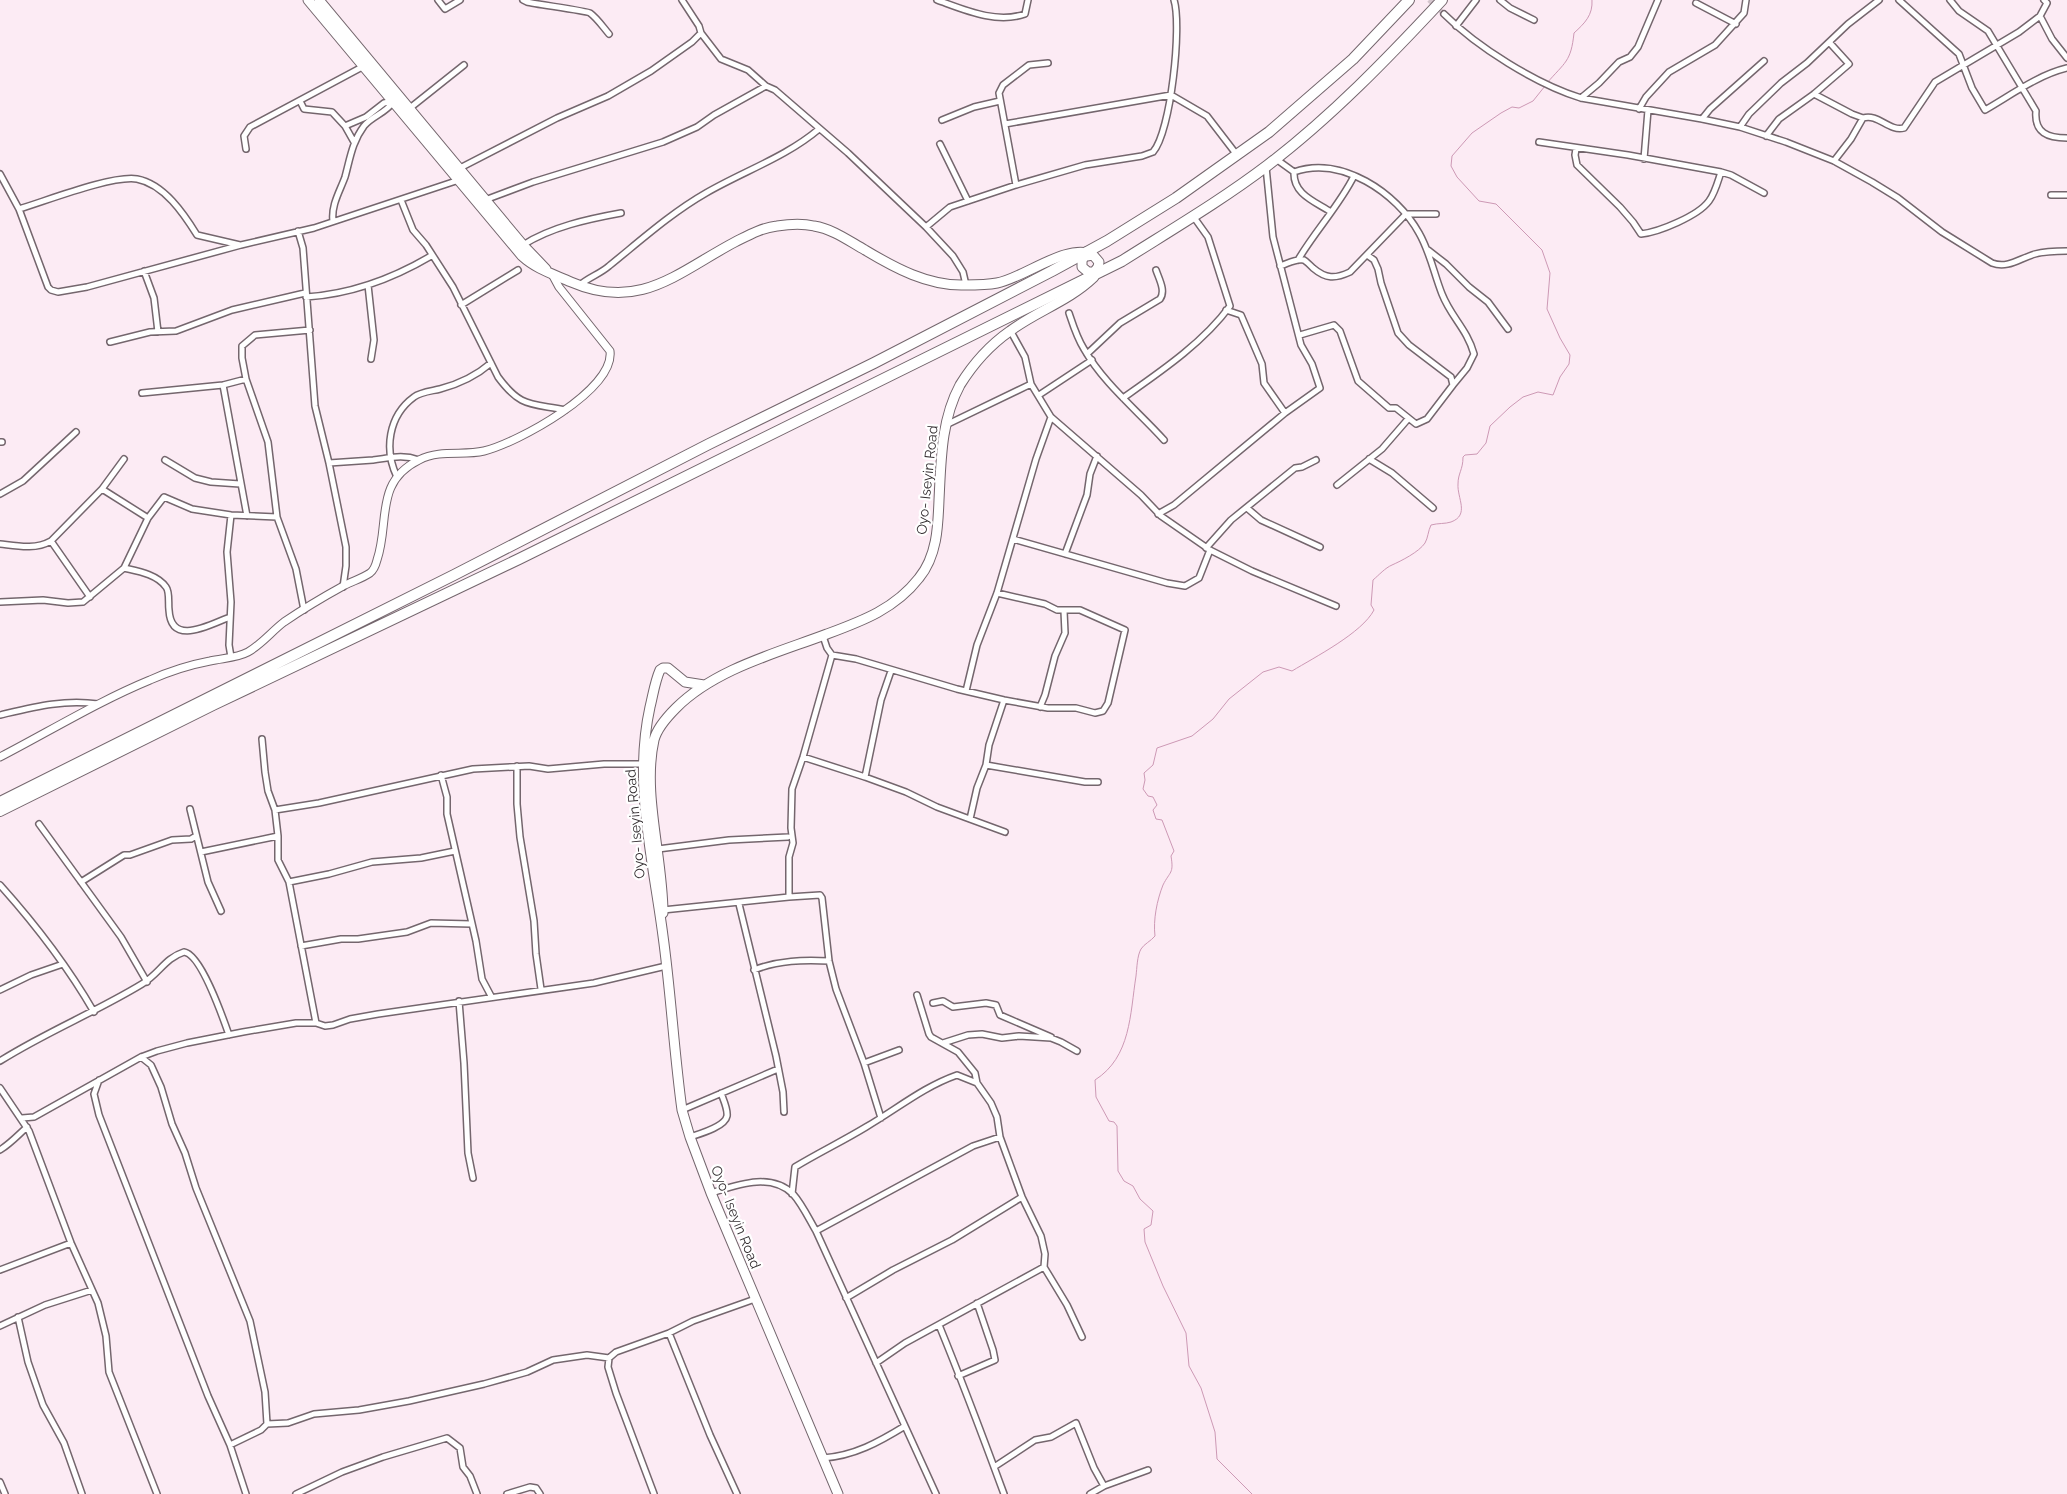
<svg xmlns="http://www.w3.org/2000/svg" width="2067" height="1494" font-family="Raleway,sans-serif">
  <rect width="100%" height="100%" fill="#fcebf4"/>
  <g fill="none" stroke-linecap="round" stroke-linejoin="round">
    <path stroke="#cd99b5" stroke-width="1" d="M1547,83C1565,62 1571,62 1574,33C1585,23 1593,15 1592,0
      M1252,1494L1217,1459L1215,1432L1201,1388L1189,1366L1186,1333L1163,1286L1145,1242L1144,1229L1151,1225L1153,1211L1140,1199L1133,1186L1124,1181L1118,1171L1117,1126L1114,1122L1109,1121L1096,1097L1095,1080C1131,1057 1130,1014 1136,976C1137,968 1137,956 1141,949C1144,944 1151,941 1155,936C1153,920 1157,900 1163,885C1170,871 1174,874 1171,856L1174,851L1162,820L1156,819L1153,810L1157,805L1153,797L1148,796L1143,789L1145,780L1144,773L1153,765L1157,748L1192,736L1213,719L1229,699L1263,672L1279,667L1292,671C1315,657 1362,633 1374,610L1371,605L1373,580C1379,575 1385,568 1392,565C1401,561 1419,552 1425,543C1428,538 1428,531 1431,525C1438,523 1445,524 1451,522C1470,515 1457,498 1458,484C1458,473 1463,470 1463,457L1465,455L1477,454L1486,443L1490,426L1510,407L1523,397L1538,392L1553,395L1560,377L1569,364L1570,355L1560,338L1547,309L1550,273L1542,250L1496,204L1479,201L1457,177L1451,166L1452,156L1472,133L1501,113L1512,107L1519,108L1533,101L1545,86"/>
    <path stroke="#d4c5cd" stroke-width="5" stroke-dasharray="5 2.5" stroke-linecap="butt" d="M1429,0L1444,14"/>
    <g stroke="#74666d" stroke-width="8">
      <path id="minor" d="M438,0L445,9L460,0
        M523,0L527,2C535,4 587,11 590,13C597,18 603,27 609,34
        M937,0C965,10 996,24 1025,14L1028,0
        M1500,0L1510,8L1534,20
        M1899,0L1959,54L1972,88L1985,110C2011,95 2038,75 2067,68
        M1950,0L1959,11L1988,31L2036,111C2034,133 2048,138 2067,138
        M1696,3L1736,24
        M1444,14C1477,47 1536,84 1581,98L1702,119L1740,127L1786,142L1834,161L1872,182L1898,198L1942,232L1992,263C2008,269 2020,258 2035,254C2046,251 2056,251 2067,251
        M2040,16L2052,39L2067,58
        M1456,26L1476,0
        M701,33L721,59L748,70L766,86L775,90L848,153L926,227L953,256L963,272L966,285
        M1814,94L1852,114L1863,118
        M1581,98L1599,83L1619,62L1630,57L1638,47L1658,0
        M300,101L304,109L332,112L345,126L354,142
        M410,108L464,65
        M1639,109L1646,97L1669,72L1715,45L1744,13L1746,0
        M1702,119L1710,109L1764,61
        M942,120L974,107L1000,101
        M1005,124L1171,95L1207,116L1237,155
        M345,126L366,117L384,103L393,101
        M1740,127L1749,114L1781,83L1807,63L1848,24L1879,0
        M1766,136L1779,119L1814,94L1849,64L1829,42
        M1539,142L1628,155L1721,172L1731,175L1764,193
        M940,144L968,201
        M246,149L244,136L250,127L364,66
        M1576,149L1575,155L1577,165L1620,207L1633,222L1641,234C1659,232 1698,216 1709,201C1715,193 1718,181 1721,172
        M1276,159L1294,172C1341,155 1397,193 1419,233C1430,252 1434,274 1442,294C1451,317 1467,329 1474,354L1467,368L1453,385
        M1644,159L1648,110
        M1834,161L1851,139L1863,118C1878,113 1889,132 1904,128L1935,82L2019,32L2040,16L2047,3L2044,0
        M460,168L557,118L608,96L651,71L692,42L701,33L699,26L682,0
        M1294,172C1293,194 1314,201 1331,212
        M0,174L19,209L48,287L51,290L58,292L87,287L241,245L314,228L459,180
        M1016,185L999,93L1003,85L1029,65L1048,63
        M2051,195H2067
        M401,200L413,230L426,245L453,287L498,377C521,408 530,403 565,410
        M485,200L533,182L663,142L697,127L714,115L766,86
        M19,209C46,201 112,175 137,179C164,184 184,214 197,235L240,245
        M333,221C331,205 340,191 345,177C350,159 352,142 364,126C372,116 386,113 393,102
        M926,227L950,207L1016,185L1085,165L1142,156L1153,152C1171,132 1182,25 1174,0
        M298,231L303,248L315,406L329,463L346,547V566L343,587
        M523,245C551,227 588,219 621,213
        M1428,250L1446,264L1469,287L1488,302L1508,329
        M1298,260C1315,231 1339,206 1354,176
        M1280,266C1287,264 1296,258 1304,260C1307,262 1310,265 1313,268C1326,279 1335,279 1350,272L1406,214H1436
        M144,271L154,298L158,332
        M368,285L374,340L371,359
        M580,285C589,277 600,274 609,266C640,241 671,213 706,193C744,171 786,157 819,129
        M306,297C352,294 392,279 431,256
        M461,305L518,270
        M1226,310L1241,315L1262,364L1264,383L1285,413
        M1069,313C1073,325 1077,338 1084,349C1104,384 1137,410 1164,440
        M1010,330L1025,357L1031,384L1051,417L1141,495L1161,516L1210,550L1252,571L1336,606
        M1300,335L1334,325L1340,331L1358,381L1389,408H1396L1416,424L1427,419L1453,385L1451,377L1409,345L1398,333L1381,283L1378,269L1374,260L1367,255
        M110,342L150,332L176,331L232,310L305,293
        M1087,354L1120,323L1160,299C1166,291 1159,279 1156,270
        M223,385L247,516
        M142,393L223,385L246,379
        M1039,395L1092,360
        M1123,398C1160,372 1203,343 1230,306L1208,237L1193,216
        M948,424L1031,384
        M0,442H2
        M1369,459L1392,473L1433,508
        M165,460L195,478L211,482L240,484
        M329,463C344,462 358,461 373,460C390,458 402,454 419,460
        M397,477C384,450 388,416 414,397C420,392 432,391 440,389C459,384 476,376 491,363
        M1337,485L1382,449L1408,419
        M102,489L148,518
        M0,494L23,481L76,432
        M1247,508L1261,520L1320,547
        M1158,514L1174,505L1285,413L1320,388L1312,364L1301,345L1273,237L1266,167
        M231,515L227,552L231,602L229,645L231,657
        M1013,539L1167,583L1185,586L1199,578L1210,550
        M51,541L90,597
        M0,544C17,546 35,550 51,541L102,489L124,459
        M1206,548L1231,520L1295,468L1302,467L1316,460
        M1065,554L1087,495L1090,474L1097,456
        M124,568C137,571 157,574 166,587C170,592 168,603 169,610C171,647 209,625 230,617
        M0,602L43,600L68,603L83,602L124,568L148,518L164,497L192,509L231,515L277,517
        M304,610L296,569L277,517L268,442L246,379L242,358V346L255,335L310,330
        M823,636L827,648L832,655L856,659L957,689L1004,700L1048,708H1076L1095,713L1103,711L1108,703L1125,630L1080,610H1057L1045,604L997,593
        M966,691L977,645L997,593L1036,459L1051,417
        M1040,707L1045,695L1055,656L1065,633L1064,611
        M0,715C34,707 64,699 98,704
        M262,739L265,772L268,791L275,810L278,836V860L289,882L316,1023
        M803,757L865,777L906,792L937,807L1005,832
        M986,765L1085,782H1098
        M517,766V804L520,837L534,921L536,954L541,989
        M441,775L447,797V814L476,941L482,979L491,996
        M865,777L881,700L891,671
        M190,809L208,882L221,911
        M275,810L319,803L473,769L529,766L548,769L604,764H642
        M970,819L977,788L986,765L989,745L1004,700
        M39,824L121,937L147,982
        M658,849L729,840L788,837
        M201,852L278,836
        M81,882L124,855H130L172,840L191,839L196,836
        M289,882L329,874L372,862L421,858L455,851
        M0,885C35,924 68,967 94,1012
        M789,897V857L793,843L791,828L792,789L803,757L832,655
        M739,904L776,1056L783,1092L784,1112
        M663,910L789,897L820,895L822,898L829,961L836,989L864,1063L881,1118
        M301,946L341,939H358L407,932L431,923L471,924
        M754,970C779,960 803,960 829,961
        M0,990L31,975L63,964
        M917,995L929,1034L931,1037L958,1052L975,1073L977,1083L991,1103L997,1117L1000,1137L1022,1197L1041,1236L1045,1254L1044,1267L1067,1305L1082,1337
        M459,1001L464,1063L468,1153L473,1178
        M933,1003L943,1001L953,1007L986,1003L996,1005L1000,1015L1051,1037
        M943,1043L968,1035L982,1034L1002,1038L1019,1036L1051,1038L1061,1042L1077,1051
        M141,1057L151,1065L161,1087L172,1124L185,1153L196,1188L250,1321L265,1392L267,1424
        M0,1061C46,1032 96,1012 142,984C159,974 165,958 184,952C201,954 223,1018 229,1035
        M864,1063L899,1050
        M99,1080L94,1094L99,1115L208,1396L230,1445L246,1494
        M0,1088L29,1131L71,1243L98,1303L106,1336L109,1372L157,1494
        M682,1110L778,1069
        M22,1118L34,1117L141,1057L157,1051L187,1043L243,1032L296,1023H316L325,1026L333,1025L350,1019L378,1014L594,983L666,966
        M690,1137C699,1134 725,1127 727,1116C728,1109 723,1099 721,1093
        M0,1150C11,1143 17,1136 27,1127
        M711,1193C737,1185 770,1172 793,1194C802,1204 809,1219 816,1231L936,1494
        M792,1194L795,1167C818,1153 843,1141 866,1127C897,1109 923,1087 957,1075L977,1083
        M816,1231L973,1146L1000,1137
        M0,1270L71,1243
        M846,1298L893,1270L952,1240L1022,1197
        M18,1317L28,1362L43,1405L64,1443L82,1494
        M939,1325C962,1381 983,1437 1004,1494
        M0,1326L45,1305L92,1290
        M669,1333L710,1435L737,1494
        M876,1363L905,1343L1044,1267
        M958,1376L995,1360L993,1350L977,1303
        M230,1445L261,1430L267,1424L288,1423L314,1414L359,1410L409,1401L484,1384L527,1372L553,1360L587,1355L609,1358
        M823,1458C854,1456 879,1442 905,1426
        M994,1467L1035,1440L1051,1437L1076,1423L1094,1468L1104,1486
        M0,1482L5,1494
        M296,1494L342,1472L383,1457L447,1438L460,1448L463,1467L470,1476L477,1494
        M507,1494L530,1487L536,1488L540,1494
        M654,1494L616,1393L608,1367L609,1358L616,1352L669,1333L693,1321L755,1299
        M1090,1494L1104,1486L1148,1470"/>
    </g>
    <g stroke="#74666d" stroke-width="9">
      <path id="tertiary" d="M0,757C50,731 99,701 150,680C170,671 189,665 210,661C223,658 237,658 248,652C262,644 272,631 284,622C303,609 325,596 345,585C353,581 363,578 370,573C374,570 376,564 377,560C390,522 374,482 419,460C441,449 463,456 484,451C517,443 615,390 610,351L559,287L552,274"/>
    </g>
    <g stroke="#74666d" stroke-width="11">
      <path id="primary" d="M308,0L522,256C536,269 553,274 571,282C640,312 678,272 735,242C749,235 761,228 777,226C789,224 802,223 814,226C833,229 849,241 865,250C895,268 928,286 964,285C975,285 987,285 997,283C1024,278 1068,242 1093,255
        M319,0L523,245L546,269
        M1086,252L1082,261V267L1088,272H1094L1098,267L1099,262L1093,255L1087,256
        M704,685L685,682L668,668H663L660,670C655,681 653,695 650,707C633,784 653,859 663,936C671,994 674,1052 682,1110L690,1137L711,1193L838,1494
        M663,913C663,858 642,793 654,740C657,728 668,716 676,708C715,669 777,653 827,634C862,621 895,609 919,578C937,556 938,527 939,500C941,461 941,420 960,385C973,364 990,345 1010,331C1037,311 1069,301 1094,277"/>
    </g>
    <g stroke="#74666d" stroke-width="12">
      <path id="motorway" d="M0,802L454,575L709,444L874,363L1052,271L1107,241L1176,198L1269,132L1353,59L1409,0
        M0,811L213,705L519,559L1122,261C1171,230 1222,200 1268,165C1331,117 1388,58 1442,0"/>
    </g>
    <use href="#minor" stroke="#fff" stroke-width="5"/>
    <use href="#tertiary" stroke="#fff" stroke-width="7"/>
    <use href="#primary" stroke="#fff" stroke-width="9"/>
    <use href="#motorway" stroke="#fff" stroke-width="10"/>
  </g>
  <g text-anchor="middle" stroke-width="4.5" stroke-linejoin="round" paint-order="stroke">
    <g font-size="14" fill="#332d30" stroke="#fff">
      <text transform="translate(927 480) rotate(-84)" y="5">Oyo- Iseyin Road</text>
      <text transform="translate(635 824) rotate(-95)" y="5">Oyo- Iseyin Road</text>
      <text transform="translate(736 1217) rotate(68)" y="5">Oyo- Iseyin Road</text>
    </g>
  </g>
</svg>
